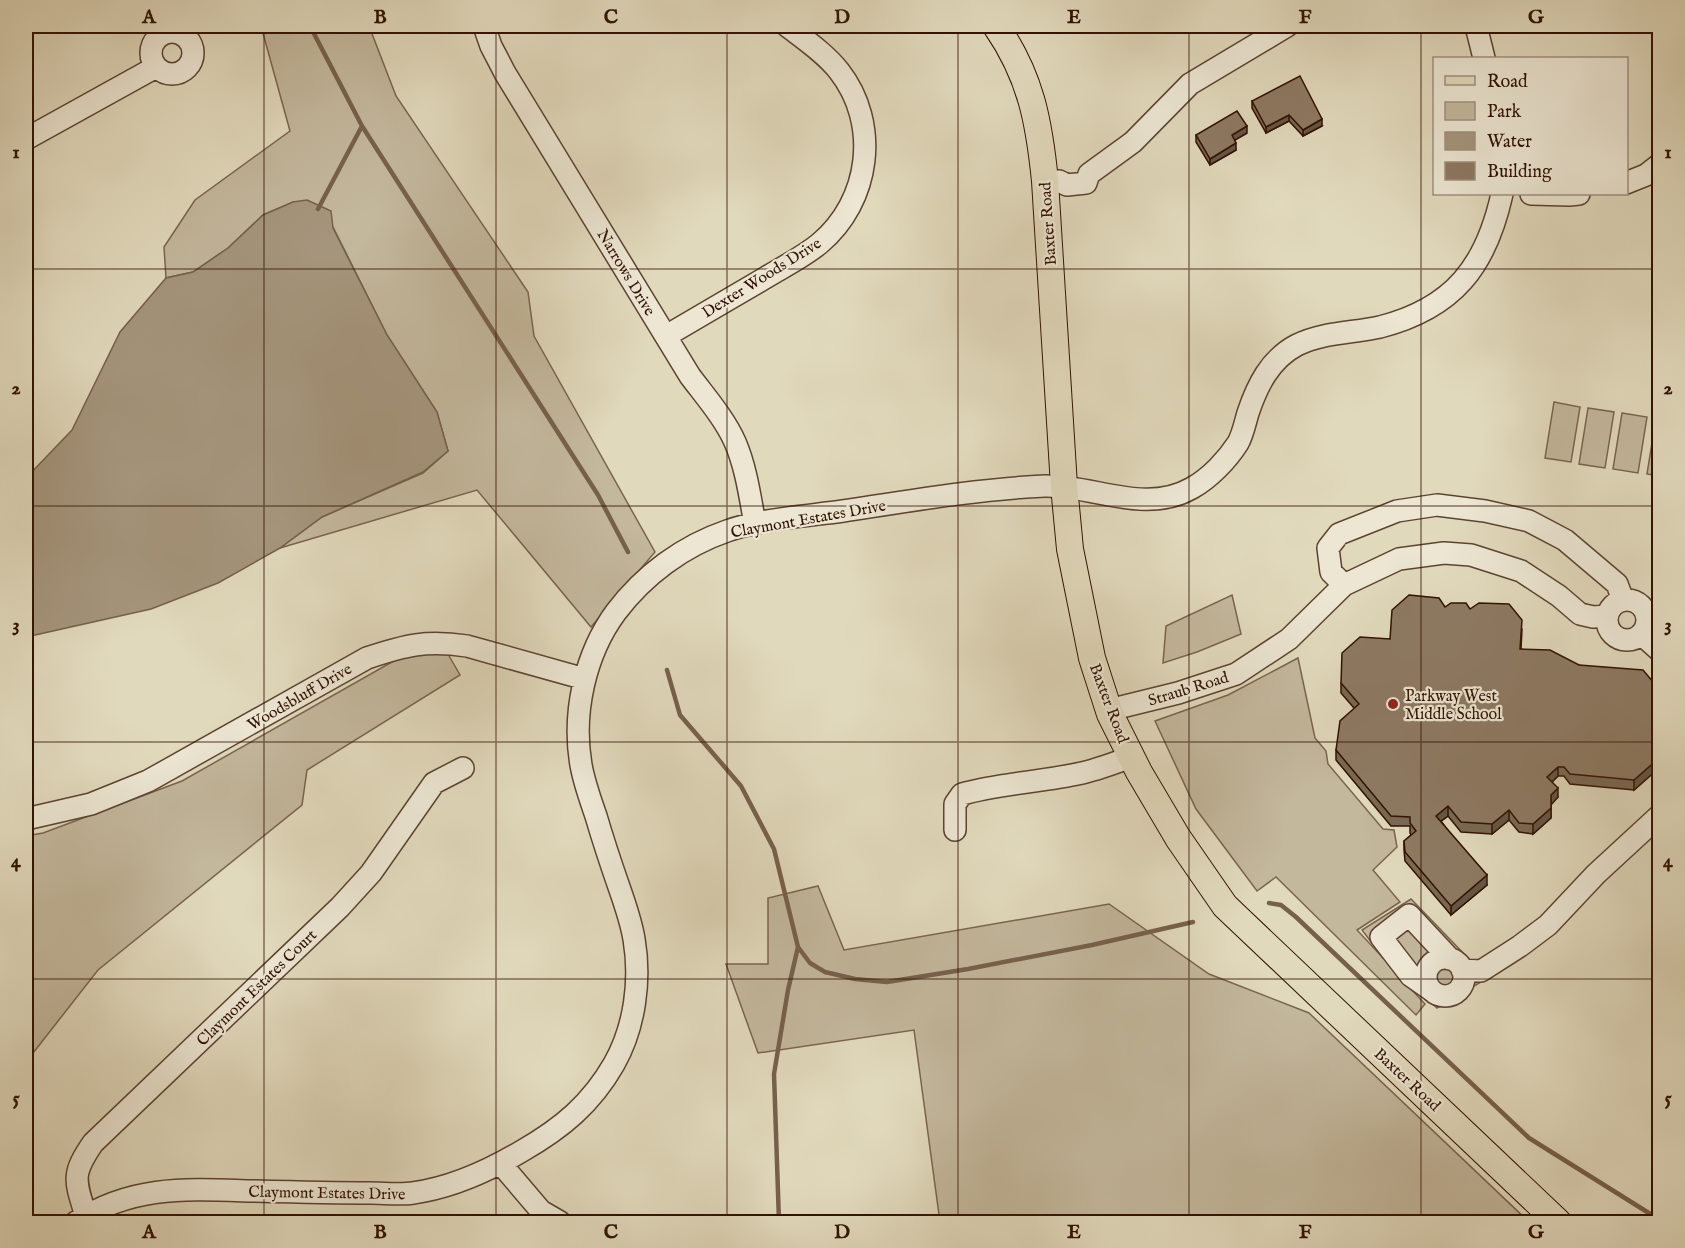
<svg xmlns="http://www.w3.org/2000/svg" width="1685" height="1248" font-family="'IM FELL English',serif">
  <rect width="100%" height="100%" fill="#e1d9bc"/>
  <filter id="stains"><feTurbulence type="fractalNoise" baseFrequency=".00333" numOctaves="4"/><feColorMatrix values="0 0 0 0 .2 0 0 0 0 .09 0 0 0 0 .02 0 0 0 .5 -.17"/></filter>
  <radialGradient id="worn" r=".72"><stop offset=".6" stop-color="#630" stop-opacity="0"/><stop offset="1" stop-color="#630" stop-opacity=".3"/></radialGradient>
  <path fill="#c3b79c" stroke="#7a644e" stroke-width="1.5" d="M261,26H369L396,96L528,292L534,336L655,552L591,627L477,490L280,548L322,517L423,473L448,451L437,412L387,335L333,227L293,202L263,215L228,248L193,272L166,278L164,247L195,200L290,131Z
    M1554,402L1580,407L1571,462L1545,458Z
    M1588,408L1614,412L1605,468L1579,464Z
    M1622,413L1647,417L1638,473L1613,469Z
    M1656,418L1659,419V476L1647,474Z
    M1232,595L1241,634L1197,652L1163,663L1166,626Z
    M441,642L460,675L307,770L302,805L98,970L26,1062V836L43,833L182,781L406,654Z
    M1298,658L1315,738L1326,751L1328,764L1383,829L1394,830L1397,847L1373,870L1400,902L1357,930L1384,959L1362,930L1411,899L1468,958L1481,982L1437,1008L1414,986L1411,989L1425,1004L1416,1015L1276,877L1257,891L1196,809L1155,721L1228,695Z
    M818,886L844,950L1109,904L1209,974L1309,1013L1529,1222H940L914,1030L758,1053L726,964H768V898Z"/>
  <path fill="#a5957c" stroke="#77604b" stroke-width="1.5" d="M307,200L331,211L333,228L387,335L437,412L448,451L423,472L322,517L280,548L218,583L151,609L26,637V478L72,430L120,332L166,278L193,272L228,248L263,215L293,202Z"/>
  <g fill="none" stroke-linecap="round" stroke-linejoin="round">
    <path stroke="#77604b" stroke-width="4.5" d="M310,26L362,126L318,209
      M362,126L598,495L628,552
      M667,670L680,715L741,786L774,849L798,947L810,963L825,972L855,979L887,982L968,969L1092,945L1193,922
      M1269,903L1281,905L1296,917L1529,1138L1660,1220
      M779,1222L774,1074L788,990L798,947"/>
    <g stroke="#5d4330" stroke-width="24">
      <path id="minor" d="M484,26L491,46L505,73L690,376C705,396 725,419 735,442C746,467 750,497 755,524
        M1476,26L1484,58
        M151 53a21 21 0 1 1 42 0a21 21 0 1 1-42 0Z
        M26,139L156,67
        M1045,181H1059L1067,185L1086,183L1089,174L1133,142L1190,84L1287,26
        M1626,183L1646,175L1660,164
        M1531,194L1569,195L1579,194
        M666,336C699,317 732,297 765,278C783,267 803,257 819,244C871,201 880,123 839,71C826,54 804,39 787,26
        M1607 620a20 20 0 1 1 40 0a20 20 0 1 1-40 0Z
        M1607,616L1593,617L1580,614L1559,596L1521,571L1471,555L1444,553L1399,559L1344,585L1331,572L1328,548L1339,534L1397,511L1437,505L1485,511L1529,521L1565,540L1617,584L1623,600
        M1641,634L1660,651
        M1109,710L1178,693L1236,674L1289,639L1344,585
        M26,819L91,804L148,781L367,658C406,645 426,640 467,646L585,679
        M955,830V804L962,794C1001,783 1042,782 1082,773C1099,769 1115,763 1131,757
        M1426 977a19 19 0 1 1 38 0a19 19 0 1 1-38 0Z
        M1462,970L1481,971L1520,946L1548,925L1596,874L1660,815
        M1431,990L1411,976L1381,937L1409,915L1450,959
        M501,1164L541,1211L560,1222
        M86,1216C75,1180 71,1175 93,1143L340,907L371,873L434,783L463,768
        M76,1222C133,1185 187,1189 252,1191C291,1192 331,1193 370,1193C384,1193 399,1195 413,1193C450,1188 490,1170 522,1151C562,1128 591,1104 614,1064C635,1027 641,980 634,939C631,921 625,904 619,887C611,864 603,840 596,816C590,799 584,782 581,765C572,713 585,654 616,612C644,575 683,546 727,531C760,519 807,516 843,511C909,501 978,489 1045,486C1094,485 1145,515 1192,488C1210,478 1227,460 1238,443C1243,434 1245,423 1248,413C1257,386 1270,359 1297,345C1323,332 1353,333 1380,327C1454,308 1486,266 1502,194"/>
    </g>
    <g stroke="#311101" stroke-width="28">
      <path id="major" d="M996,26C1031,77 1039,121 1045,181L1064,486L1070,549L1092,658L1110,714L1139,772L1178,838L1225,906L1558,1222"/>
    </g>
    <use href="#minor" stroke="#ece6d3" stroke-width="21"/>
    <use href="#major" stroke="#e1d9bc" stroke-width="26"/>
  </g>
  <path fill="#796854" stroke="#311101" stroke-width="1.5" d="M1252,101L1322,126L1303,136L1289,121L1266,133L1252,108Z
    M1247,133L1234,140L1236,150L1210,165L1196,142V135Z
    M1445,607L1470,609L1522,629L1521,649L1579,665L1659,689V768L1634,790L1570,784L1564,776H1558L1552,782L1558,797L1551,804V818L1533,834L1519,832L1509,820L1492,834L1461,832L1448,816L1441,821L1487,885L1451,915L1405,861L1404,850V841L1411,835L1410,833V826H1391L1336,760V750L1354,708L1341,693V683L1390,639Z"/>
  <path fill="#635545" stroke="#311101" stroke-width="1.5" d="M1289,115V121L1266,133V127Z
    M1322,119V126L1303,136V130Z
    M1247,126V133L1232,142V135Z
    M1236,143V150L1210,165V159Z
    M1659,758V768L1634,790V780Z
    M1558,767V776L1547,787V777Z
    M1558,788V797L1551,805V795Z
    M1448,806V816L1436,825V816Z
    M1551,808V818L1533,834V824Z
    M1509,810V820L1492,834V824Z
    M1487,875V885L1451,915V906Z"/>
  <path fill="#8d7962" stroke="#311101" stroke-width="1.5" d="M1300,76L1322,119L1303,130L1289,115L1266,127L1252,101Z
    M1237,111L1247,126L1232,135L1236,143L1210,159L1196,135Z
    M1409,595L1439,598L1445,607L1451,603H1466L1470,609L1479,603L1509,604L1522,620L1520,649L1550,650L1579,665L1643,670L1659,689V758L1634,780L1570,774L1564,767H1558L1547,777L1558,788L1551,795V808L1533,824L1519,823L1509,810L1492,824L1461,822L1448,806L1436,816L1487,875L1451,906L1405,852L1404,841L1416,831L1410,823V817L1391,816L1336,750L1340,721L1359,704L1341,683L1342,653L1360,637L1390,639L1392,610Z"/>
  <path fill="none" stroke="#311101" stroke-width="1.5" stroke-opacity="0.55" d="M264,26V1222M496,26V1222M727,26V1222M958,26V1222M1189,26V1222M1421,26V1222M26,269H1660M26,506H1660M26,742H1660M26,979H1660"/>
  <circle fill="#8f2418" stroke="#ece6d3" stroke-width="2" cx="1393" cy="704" r="6"/>
  <g text-anchor="middle" stroke-width="4.5" stroke-linejoin="round" paint-order="stroke">
    <g font-size="16" fill="#311101" stroke="#ece6d3">
      <text transform="translate(1047 224) rotate(-94)" y="6">Baxter Road</text>
      <text transform="translate(627 272) rotate(59)" y="6">Narrows Drive</text>
      <text transform="translate(761 277) rotate(-32)" y="6">Dexter Woods Drive</text>
      <text transform="translate(808 518) rotate(-10)" y="6">Claymont Estates Drive</text>
      <text transform="translate(1188 688) rotate(-17)" y="6">Straub Road</text>
      <text transform="translate(299 696) rotate(-30)" y="6">Woodsbluff Drive</text>
      <text transform="translate(1110 703) rotate(69)" y="6">Baxter Road</text>
      <text transform="translate(256 987) rotate(-44)" y="6">Claymont Estates Court</text>
      <text transform="translate(1408 1079) rotate(43)" y="6">Baxter Road</text>
      <text transform="translate(327 1192) rotate(1)" y="6">Claymont Estates Drive</text>
    </g>
    <g font-size="16" fill="#311101" stroke="#ece6d3" text-anchor="start">
      <text x="1405" y="701">Parkway West<tspan x="1405" dy="18">Middle School</tspan></text>
    </g>
  </g>
  <rect width="1685" height="1248" fill="none" stroke="#e1d9bc" stroke-width="66"/>
  <rect x="1433" y="57" width="195" height="138" fill="#ece6d3" stroke="#a1917f" stroke-width="1.5"/>
  <rect x="1445" y="76" width="30" height="9" fill="#e1d9bc" stroke="#a1917f" stroke-width="1.5"/>
  <text x="1487" y="87" font-size="18" fill="#311101">Road</text>
  <rect x="1445" y="102" width="30" height="18" fill="#c3b79c" stroke="#a1917f" stroke-width="1.5"/>
  <text x="1487" y="117" font-size="18" fill="#311101">Park</text>
  <rect x="1445" y="132" width="30" height="18" fill="#a5957c" stroke="#a1917f" stroke-width="1.5"/>
  <text x="1487" y="147" font-size="18" fill="#311101">Water</text>
  <rect x="1445" y="162" width="30" height="18" fill="#8d7962" stroke="#a1917f" stroke-width="1.5"/>
  <text x="1487" y="177" font-size="18" fill="#311101">Building</text>
  <rect x="33" y="33" width="1619" height="1182" fill="none" stroke="#311101" stroke-width="2"/>
  <g font-size="20" text-anchor="middle" font-weight="bold" fill="#311101">
    <text x="149" y="23">A</text>
    <text x="380" y="23">B</text>
    <text x="611" y="23">C</text>
    <text x="842" y="23">D</text>
    <text x="1074" y="23">E</text>
    <text x="1305" y="23">F</text>
    <text x="1536" y="23">G</text>
    <text x="16" y="158">1</text>
    <text x="1668" y="158">1</text>
    <text x="16" y="394">2</text>
    <text x="1668" y="394">2</text>
    <text x="16" y="631">3</text>
    <text x="1668" y="631">3</text>
    <text x="16" y="867">4</text>
    <text x="1668" y="867">4</text>
    <text x="16" y="1104">5</text>
    <text x="1668" y="1104">5</text>
    <text x="149" y="1238">A</text>
    <text x="380" y="1238">B</text>
    <text x="611" y="1238">C</text>
    <text x="842" y="1238">D</text>
    <text x="1074" y="1238">E</text>
    <text x="1305" y="1238">F</text>
    <text x="1536" y="1238">G</text>
  </g>
  <rect width="100%" height="100%" filter="url(#stains)"/>
  <rect width="100%" height="100%" fill="url(#worn)"/>
</svg>
